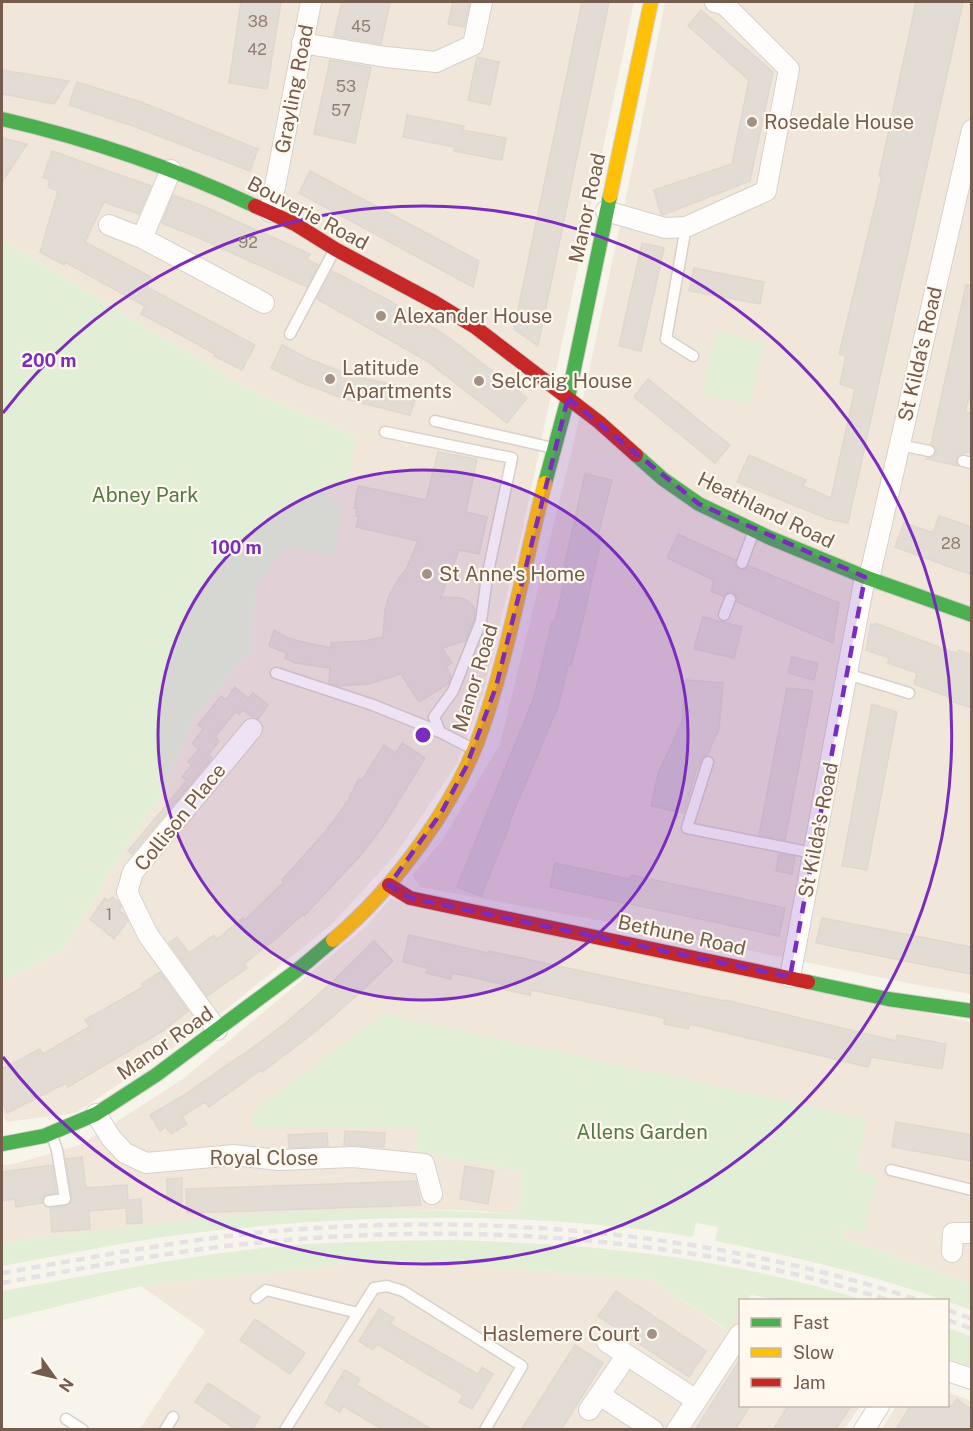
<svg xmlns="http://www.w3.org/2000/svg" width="973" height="1431" font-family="'Public Sans',sans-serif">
  <rect width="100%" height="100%" fill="#f7f4ec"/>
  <path fill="#f0e7da" d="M2,2H634L522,532L483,693L457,764L395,855L332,924L204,1027L76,1113L6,1122L2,1110V981L63,950L122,853L169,782L191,723L250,651L256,588L357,438L243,386L2,240Z
    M665,2H971V994L917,985L644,929L420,887L412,875L441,842L500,744L574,441L636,150Z
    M390,899L971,1022V1284L843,1238L866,1119L419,1128L416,1151L523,1172L519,1214L464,1210L295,1212L169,1223L2,1243V1165L14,1164L80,1145L183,1079L368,925Z
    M416,1261L653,1280L726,1330L740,1310V1406H860L844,1430H139L205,1331L141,1286L353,1263Z
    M948,1392L971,1401V1429L881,1430L896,1406H948Z"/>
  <path fill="#e3eed7" d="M2,240L243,386L357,438L350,473L326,499L345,505L333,558L285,546L256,588L250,651L191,723L169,782L122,853L63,950L2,981Z
    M716,332L763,342L750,404L703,394Z
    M382,1014L867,1119L856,1171L876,1176L865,1232L845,1228L843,1238L971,1284V1310C889,1279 803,1258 715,1241L718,1227L696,1223L693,1237C528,1210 350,1214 185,1234C124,1242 63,1255 2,1266V1243C99,1232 197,1216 296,1212C370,1209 444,1210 519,1214L523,1172L416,1151L418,1128H252L251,1113Z
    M454,1240C501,1242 549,1243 596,1248C686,1256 777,1273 864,1300H779L751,1295L747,1300H740V1310L727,1330L653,1280L416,1261L353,1263L141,1286L2,1320V1291C85,1276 169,1259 254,1249C320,1241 387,1241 454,1240Z
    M948,1328L971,1336V1367L948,1359Z"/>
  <path fill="#e3dcd4" stroke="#e0d7ce" stroke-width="1.5" d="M241,2H281L267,89L229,83Z
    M342,2H390L381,44L334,36Z
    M453,2H470L464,27L448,24Z
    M582,2H609L538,346L514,329Z
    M916,2H963L848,523L828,519L737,482L749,455L806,480L803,486L831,498L855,389L840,384L846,356L839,354L882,177L879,176Z
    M701,10L773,72L750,181L663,215L661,214L654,190L732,164L749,80L688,26Z
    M477,57L499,62L490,105L468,100Z
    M330,60L371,67L355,143L314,134Z
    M2,70L69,81L54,104L2,94Z
    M77,82L141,102L258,149L250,171L133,126L69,105Z
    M407,115L464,126L463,130L506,138L502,160L454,151L455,147L403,137Z
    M2,138L27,144L2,182Z
    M52,151L151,186L139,214L104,202L85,242L151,277L147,287L255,345L242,370L214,356L215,354L168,328L141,314L145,306L65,262L64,265L40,252L58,191L48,187L50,180L43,177Z
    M310,171L479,261L473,287L299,193Z
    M173,195L203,206L310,254L307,259L318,265L307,287L190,234L164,224L162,222Z
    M642,243L664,248L641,351L619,346Z
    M694,268L764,282L760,304L689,291Z
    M332,271L392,302L451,339L527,398L507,423L427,361L317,299Z
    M966,285H972V385L965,412L972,413V453L965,452L964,454L958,456L956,460L958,466L927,459L936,453V448L931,444Z
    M282,345L309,359L350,375L418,390L410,415L345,399L300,382L271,368Z
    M648,379L730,445L715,463L634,397Z
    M438,452L477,459L466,512L487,517L479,554L459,550L441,597L461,598L468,601L475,609L474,619L465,641L442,648L452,663L446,666L451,676L448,684L419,702L401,674L368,684L339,686L329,683L330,668L295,663L285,658L287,653L269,646L274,630L290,639L331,648V643L364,641L383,637L385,609L389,596L399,578L406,570L418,541L356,527L359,516H356L357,508H354L358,486L426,500Z
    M585,474L612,480L598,535L602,536L583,619L571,666L568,665L559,704L509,823L510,824L481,896L457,887L534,697L552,622H555L561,596L566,573L563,572Z
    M939,516L972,527V575L895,547L904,523L933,533Z
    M678,534L735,560V565L739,570H744L749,566L839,603L833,643L737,602V597L733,592H728L723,596L711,591L714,580L667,558Z
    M703,617L742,627L734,658L694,649Z
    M875,623L955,653L959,650L972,655V708L951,701L952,698L914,684L917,673L888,663L889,658L866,650L871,624L874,625Z
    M792,657L818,663L814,680L788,673Z
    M686,680L723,683L719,729L707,755L703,757L698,768L697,767L684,813L651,806L658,774L682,722Z
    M235,687L248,699L253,693L268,705L258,719L252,717L243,710L239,714L236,711L215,737L219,741L208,755L212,758L132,854L128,851L187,780L182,777L192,765L188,762L199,749L192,744L203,729L198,725L221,696L226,700Z
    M787,688L813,691L785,840L759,835Z
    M872,704L897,712L867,870L842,866Z
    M402,743L425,758L383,826L361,855L304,916L303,914L277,938L244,964L247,968L207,996L169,943L177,937L189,953L214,935L217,939L243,918L245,920L284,882L282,880L326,831L350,798L349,797L359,779L362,780L384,745L396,753Z
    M779,854L795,857L792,874L776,871Z
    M555,863L630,879L631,875L785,908L779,936L550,887Z
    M112,897L118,901L121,907L119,910L124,914L128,921L114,939L90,919L105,898L109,901Z
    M822,918L972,947L970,974L816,943Z
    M409,935L488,953L489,951L646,985L725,1001V1000L896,1041L897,1035L946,1044L942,1069L871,1057L868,1067L690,1024L688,1029L664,1024L665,1018L531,990L530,995L505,990L506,985L476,978L452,973L451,979L426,973L427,968L403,962Z
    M374,941L393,961L354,998L310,1036L262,1072L261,1070L209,1107L205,1102L182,1116L187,1124L171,1134L166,1127L160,1131L150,1115L181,1097L240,1056V1057L287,1022L329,985Z
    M160,972L188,1011L163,1031L68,1087L66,1083L7,1113L2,1101V1069L40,1049L43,1054L89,1027L85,1020L143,987L141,984Z
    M896,1122L972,1135V1161L892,1147Z
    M345,1131L385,1133L384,1147L344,1145Z
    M327,1133L328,1146L289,1148L288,1135Z
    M82,1157L86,1188L127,1185L128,1200L141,1199L142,1223L127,1224L126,1208L89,1211L90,1229L52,1232L50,1208L67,1206L72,1201L66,1159Z
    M52,1165L56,1193L45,1195L42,1203L16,1207L15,1199L2,1201V1172Z
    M465,1166L494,1171L488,1204L460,1199Z
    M182,1178V1202H167V1179Z
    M416,1181L421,1205L187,1213L186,1189Z
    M616,1291L706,1351L689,1377L598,1316Z
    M379,1309L394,1318L390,1324L478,1374L482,1367L493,1374L472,1409L459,1402L463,1395L377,1344L373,1350L359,1341Z
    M255,1319L305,1353L290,1374L240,1340Z
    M575,1345L603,1363L561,1430H521Z
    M741,1358V1406H750L735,1430H695Z
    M345,1370L360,1379L356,1385L433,1430H384L343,1406L340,1412L325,1403Z
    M208,1383L260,1417L252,1430H237L195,1402Z
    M957,1399L972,1410V1430H896L910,1406H952Z
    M788,1406H851L835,1430H773Z"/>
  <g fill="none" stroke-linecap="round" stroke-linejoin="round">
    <g stroke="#d6d1ca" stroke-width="13">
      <path id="lane" d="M686,227L666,339L693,356
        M290,334L335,249
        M435,421L553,448
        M385,432L512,458L487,577L481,621L453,691L434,717L440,732L473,749
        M900,445L929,451
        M963,461L972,463
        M742,563L753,533
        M724,615L730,599
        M276,673L373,705L440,732
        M847,674L909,693
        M708,762L687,828L813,853
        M891,1170L972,1190
        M49,1201L65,1199L57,1150L51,1133
        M256,1298L266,1290L358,1313
        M66,1419L83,1430
        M165,1430L173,1417
        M285,1430L374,1288L387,1286L403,1291L522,1366L485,1430"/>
    </g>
    <g stroke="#d6d1ca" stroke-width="22">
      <path id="street" d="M302,43L386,57L436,62L473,45L482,2
        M606,211L665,228L686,227L766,191L789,69L725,5L715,2
        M270,212L311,2
        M109,225L142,238L264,303
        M142,238L171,170
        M869,579L972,130
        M790,977L865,577
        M217,1030L148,935L127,892L133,872L252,729
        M96,1114L111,1138L125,1153L146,1163L234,1155L279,1160L353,1157L424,1164L432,1194
        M952,1252L953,1233H972
        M607,1342L696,1400
        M948,1371L972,1379
        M600,1395L653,1430
        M589,1410L627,1355
        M677,1430L740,1334
        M864,1430L879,1406"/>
    </g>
    <g stroke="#d6d0c8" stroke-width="16">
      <path id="fast" d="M2,119C89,139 174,168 255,206
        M636,455L663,479L699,504L768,537L865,577L972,615
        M545,483L568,398L610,196
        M808,982L888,999L972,1011
        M2,1144L44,1136L96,1114L156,1075L300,968L333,940"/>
    </g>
    <g stroke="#d6d0c8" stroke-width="16">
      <path id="slow" d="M610,196L651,2
        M333,940C395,888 458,802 483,726C510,646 524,564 545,483"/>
    </g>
    <g stroke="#d6d0c8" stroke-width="16">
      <path id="jam" d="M255,206L295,224L335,249L434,302L475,327L599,422L636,455
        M389,885L410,898L808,982"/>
    </g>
    <use href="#lane" stroke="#fefdfc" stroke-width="10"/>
    <use href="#street" stroke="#fefdfc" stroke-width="20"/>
    <use href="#fast" stroke="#4caf50" stroke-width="14"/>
    <use href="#slow" stroke="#ffc107" stroke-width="14"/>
    <use href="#jam" stroke="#c62828" stroke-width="14"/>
    <path stroke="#e5e2e5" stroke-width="4.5" stroke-dasharray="9 6" stroke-linecap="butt" d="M2,1273C89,1258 176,1241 264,1232C484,1212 708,1231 918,1300
      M2,1283C89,1267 177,1250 265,1242C473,1222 688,1237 888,1300
      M948,1310L972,1319
      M948,1320L972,1329"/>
  </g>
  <path fill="#7b2cbf" fill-opacity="0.2" stroke="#7b2cbf" stroke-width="4.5" stroke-dasharray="12 8" stroke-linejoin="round" d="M568,398L699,504L865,577L790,977L410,898L389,885L441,813L466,767L496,687Z"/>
  <circle cx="423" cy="735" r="265" fill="#7b2cbf" fill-opacity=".12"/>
  <g fill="none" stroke="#7b2cbf" stroke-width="3">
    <circle cx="423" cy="735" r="265"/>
    <path d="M3 413A529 529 0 1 1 3 1057"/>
  </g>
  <g fill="#a29184" stroke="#fef8ee" stroke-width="2">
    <circle cx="752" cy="122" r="6"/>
    <circle cx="381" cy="316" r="6"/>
    <circle cx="330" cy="379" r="6"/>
    <circle cx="479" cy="381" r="6"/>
    <circle cx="427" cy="574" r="6"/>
    <circle cx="652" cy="1334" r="6"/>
  </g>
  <g text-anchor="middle" stroke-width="4.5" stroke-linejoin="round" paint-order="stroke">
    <g font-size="16" fill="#927e70">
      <text x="258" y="27">38</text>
      <text x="361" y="32">45</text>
      <text x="257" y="55">42</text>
      <text x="346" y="92">53</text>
      <text x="341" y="116">57</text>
      <text x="248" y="248">92</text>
      <text x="951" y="549">28</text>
      <text x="109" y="920">1</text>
    </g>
    <g font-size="20" fill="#755c4c" stroke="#fef8ee">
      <text transform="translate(294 89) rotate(-79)" y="7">Grayling Road</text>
      <text transform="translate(587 208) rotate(-78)" y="7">Manor Road</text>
      <text transform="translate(308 213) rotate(28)" y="7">Bouverie Road</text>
      <text transform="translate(920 354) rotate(-77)" y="7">St Kilda's Road</text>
      <text transform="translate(766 510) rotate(26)" y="7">Heathland Road</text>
      <text transform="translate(475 678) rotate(-73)" y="7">Manor Road</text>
      <text transform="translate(180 817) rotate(-51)" y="7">Collison Place</text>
      <text transform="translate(818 830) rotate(-79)" y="7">St Kilda's Road</text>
      <text transform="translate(682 935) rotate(12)" y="7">Bethune Road</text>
      <text transform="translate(165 1043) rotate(-35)" y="7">Manor Road</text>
      <text x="264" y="1165">Royal Close</text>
    </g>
    <g font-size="20" fill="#755c4c" stroke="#fef8ee" text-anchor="start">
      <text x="764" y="129">Rosedale House</text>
      <text x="393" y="323">Alexander House</text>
      <text x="342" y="375">Latitude<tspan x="342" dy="23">Apartments</tspan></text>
      <text x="491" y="388">Selcraig House</text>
      <text x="439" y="581">St Anne's Home</text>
      <text x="640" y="1341" text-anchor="end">Haslemere Court</text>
    </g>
    <g font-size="20" fill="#537945" stroke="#fef8ee">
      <text x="145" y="502">Abney Park</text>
      <text x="642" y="1139">Allens Garden</text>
    </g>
  </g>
  <circle cx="423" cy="735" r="9" fill="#7b2cbf" stroke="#fef8ee" stroke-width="3"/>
  <g font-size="18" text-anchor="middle" font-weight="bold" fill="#7b2cbf" stroke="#fef8ee" stroke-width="4.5" stroke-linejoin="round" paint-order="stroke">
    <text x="49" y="367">200 m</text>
    <text x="236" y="554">100 m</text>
  </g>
  <rect width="973" height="1431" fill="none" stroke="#755c4c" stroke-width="6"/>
  <rect x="739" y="1299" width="210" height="108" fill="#fef8ee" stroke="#c7baad" stroke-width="1.5"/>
  <rect x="751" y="1318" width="30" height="9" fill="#4caf50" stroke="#c7baad" stroke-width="1.5"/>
  <text x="793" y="1329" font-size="18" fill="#755c4c">Fast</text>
  <rect x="751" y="1348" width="30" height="9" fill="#ffc107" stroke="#c7baad" stroke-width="1.5"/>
  <text x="793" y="1359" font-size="18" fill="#755c4c">Slow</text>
  <rect x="751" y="1378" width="30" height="9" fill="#c62828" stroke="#c7baad" stroke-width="1.5"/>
  <text x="793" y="1389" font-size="18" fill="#755c4c">Jam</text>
  <g transform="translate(54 1377) rotate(124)" stroke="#fef8ee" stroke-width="4.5" paint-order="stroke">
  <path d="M0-4.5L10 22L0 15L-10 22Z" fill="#755c4c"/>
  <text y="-9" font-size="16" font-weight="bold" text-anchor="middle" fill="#755c4c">N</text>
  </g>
</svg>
